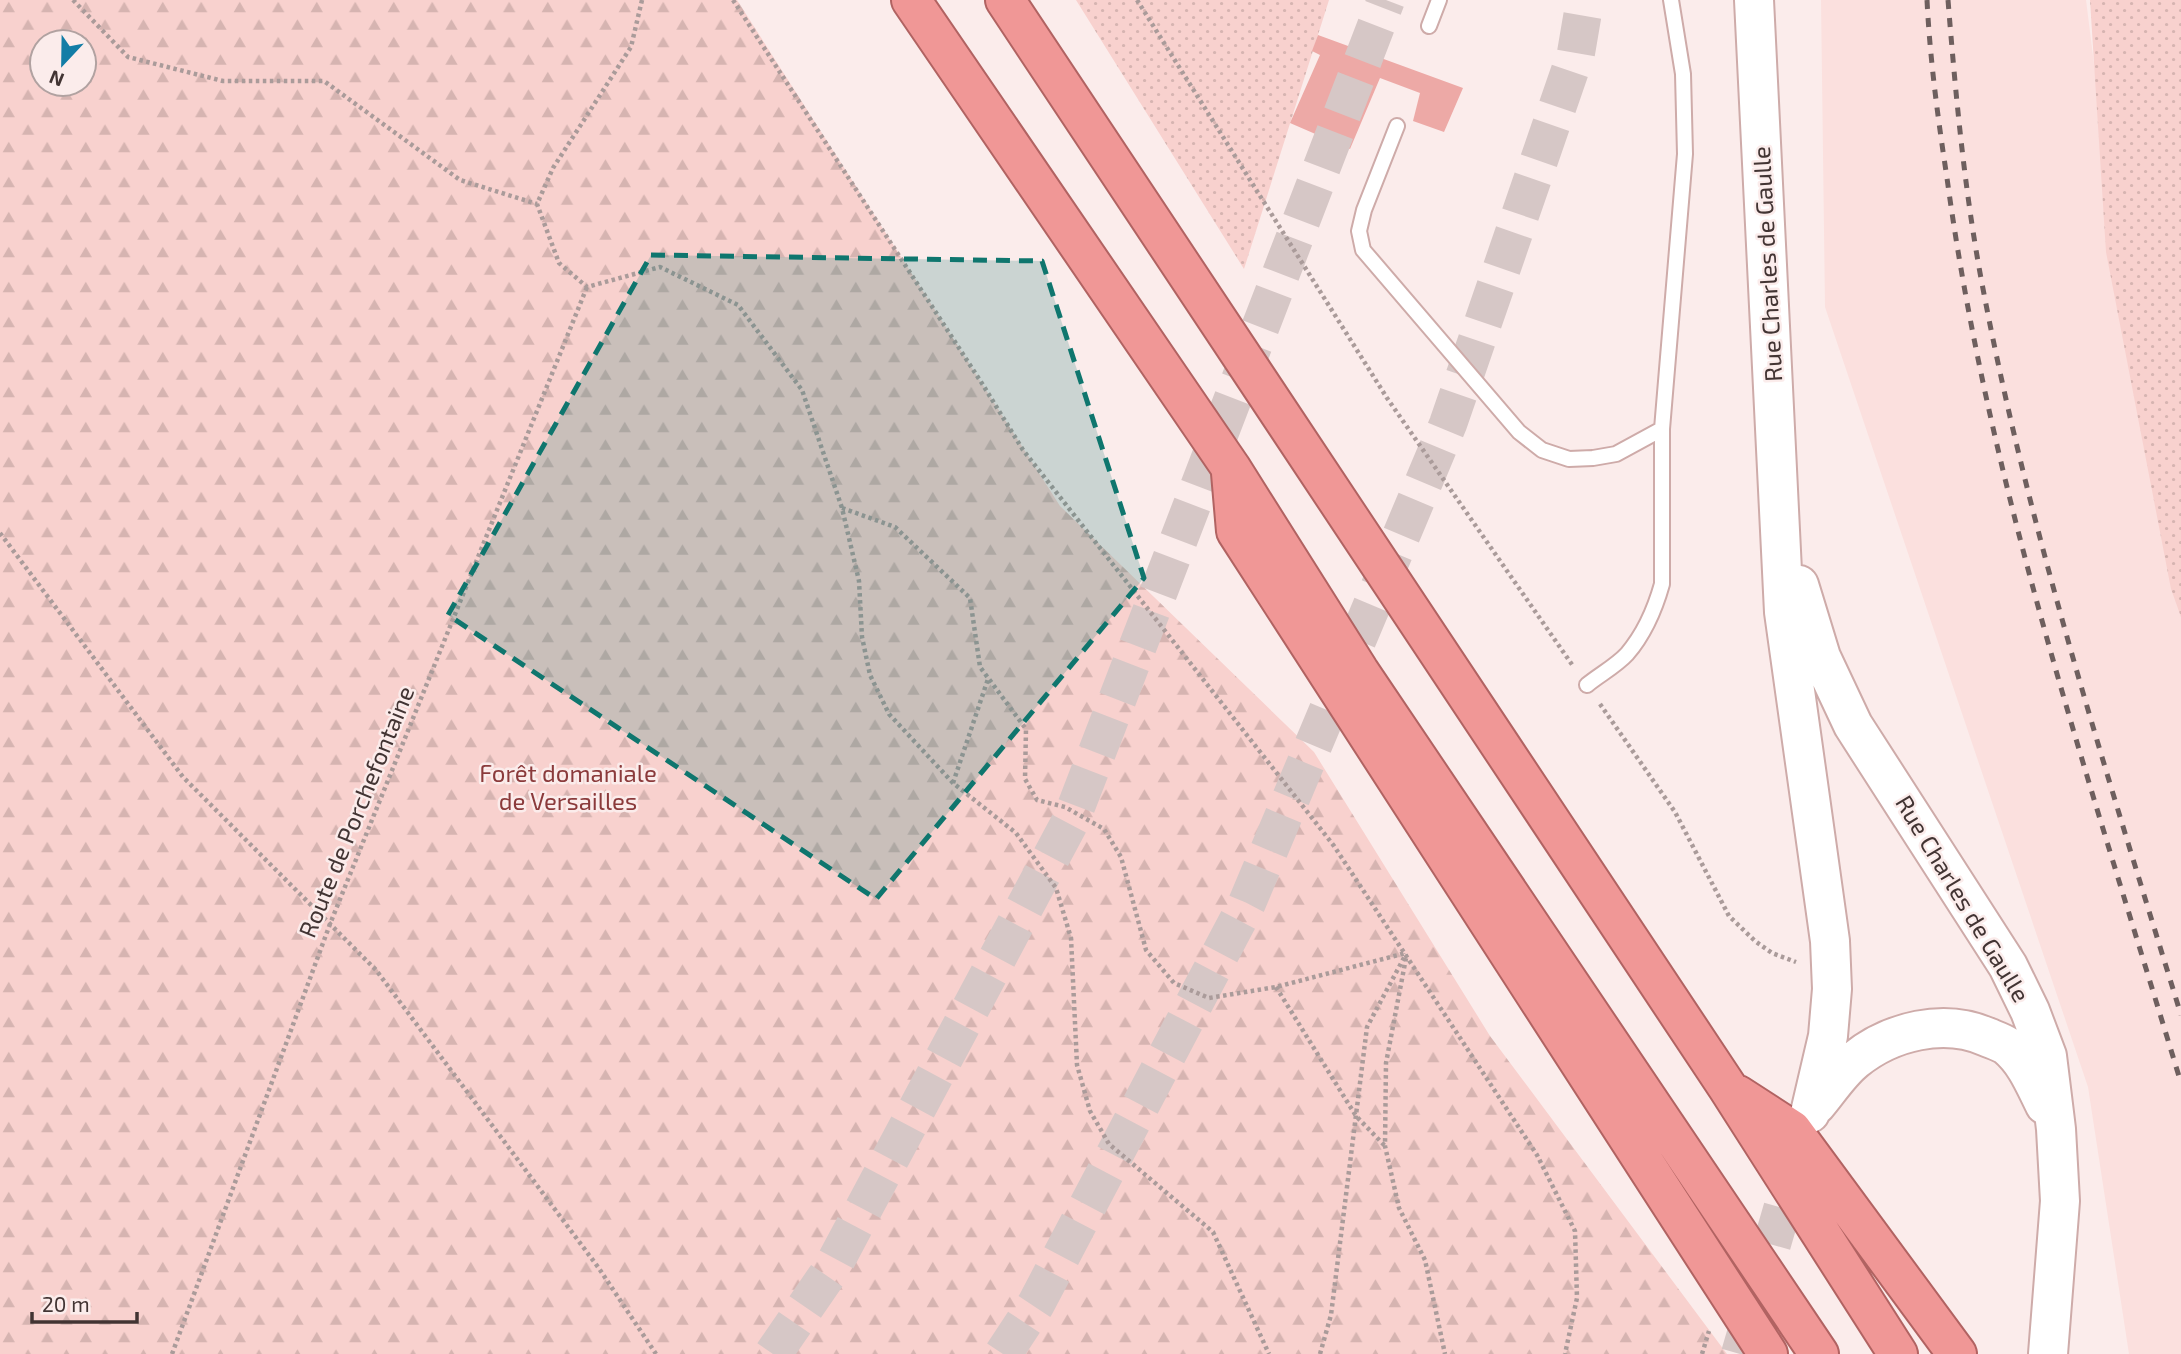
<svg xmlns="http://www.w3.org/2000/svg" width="2181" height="1354" font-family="'Exo 2',sans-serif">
  <defs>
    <pattern id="grass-dots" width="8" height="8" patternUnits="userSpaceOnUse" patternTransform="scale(1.75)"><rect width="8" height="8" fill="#f8d1ce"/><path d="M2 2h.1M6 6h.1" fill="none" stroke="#d6b4b1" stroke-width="1.8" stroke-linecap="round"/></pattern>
    <pattern id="forest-firs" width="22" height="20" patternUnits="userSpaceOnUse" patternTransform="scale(1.75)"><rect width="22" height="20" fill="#f8d1ce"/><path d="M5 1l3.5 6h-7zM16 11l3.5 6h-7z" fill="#d6b4b1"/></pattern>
  </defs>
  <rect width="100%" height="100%" fill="#fbeceb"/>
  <path fill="#fbe0de" d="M1821,0H2086L2124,303L2181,535V1354H2129L2088,1087L1825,307Z"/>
  <path fill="url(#grass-dots)" d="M1076,0H1329L1244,269Z
    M2090,0H2181V617L2171,589L2106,252Z"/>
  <path fill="url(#forest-firs)" fill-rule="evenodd" d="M0,0H737L1060,506L1314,752L1490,1036L1727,1354H0ZM42,42H84V84H42Z"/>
  <path fill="#eda9a6" d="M1318,35L1463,88L1444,132L1413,121L1420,93L1380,78L1350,149L1290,123L1320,55L1312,51Z"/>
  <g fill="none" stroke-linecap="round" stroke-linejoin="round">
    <path stroke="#d6c7c6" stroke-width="38" stroke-dasharray="38 19" stroke-linecap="butt" d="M1740,1354L1797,1158"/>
    <path stroke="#d6c7c6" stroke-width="38" stroke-dasharray="38 19" stroke-linecap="butt" d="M773,1354L832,1268L1071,820L1386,0
      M1003,1354L1036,1304L1247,903L1448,424L1576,53L1585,0"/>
    <g stroke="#ceaba9" stroke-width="18">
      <path id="service" d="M1429,26L1439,0
        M1397,126L1364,210L1359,231L1363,250L1519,432L1542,450L1569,459L1593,458L1616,454L1662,429L1685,154L1683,74L1671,0
        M1587,685C1599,675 1616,666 1627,654C1645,633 1655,609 1662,584V429"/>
    </g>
    <g stroke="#ceaba9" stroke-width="42">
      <path id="secondary" d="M1754,0L1784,612L1830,941L1832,989L1828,1036L1810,1113
        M1799,585L1821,657L1853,725L2008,966L2030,1011L2047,1056L2056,1129L2060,1201L2048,1354
        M1816,1105C1828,1091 1840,1072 1855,1060C1891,1031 1944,1018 1987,1037C1994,1040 2001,1042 2007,1046C2026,1062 2034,1083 2045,1105"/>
    </g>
    <g stroke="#b16362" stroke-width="42">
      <path id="trunk" d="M911,0L1231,468L1359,671L1819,1354
        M1005,0L1728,1088L1898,1354
        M1231,473L1236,531L1768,1354
        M1738,1095L1792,1130L1957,1354"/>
    </g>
    <path stroke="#aa9b9a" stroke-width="4.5" stroke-dasharray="3.5 3.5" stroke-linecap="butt" d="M73,0L128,57L223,81H324L460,180L537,204
      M642,0L631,47L553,168L537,204L559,263L587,287L660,267L738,305L802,390L842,508L859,581L862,637L870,675L889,714L953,783L1016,833L1056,888L1071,938L1077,1065L1090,1111L1109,1144L1213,1232L1269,1354
      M733,0L983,385L1023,450L1334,846L1537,1155L1575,1231L1577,1298L1565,1354
      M1137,0L1387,398L1573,666
      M842,508L895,527L970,598L980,667L1026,729L1025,779L1037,800L1065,807L1104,829L1121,857L1146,950L1174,983L1209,998L1276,987L1406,953
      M0,533L183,777L376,970L598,1267L656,1354
      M1600,704L1675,812L1729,916L1755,941L1772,953L1796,962
      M953,783L988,679
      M1406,958L1386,1063L1385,1146L1399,1208L1425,1260L1445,1354
      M1276,987L1356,1116L1385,1146
      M172,1354L330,924L587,287
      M1320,1354L1331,1315L1367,1027L1406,954
      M1702,1354L1709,1331"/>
    <use href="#service" stroke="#fff" stroke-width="14"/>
    <use href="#secondary" stroke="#fff" stroke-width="38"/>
    <use href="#trunk" stroke="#f09796" stroke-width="38"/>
    <path stroke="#6e5f5e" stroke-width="5" stroke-dasharray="9 9" stroke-linecap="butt" d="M1927,0C1930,60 1938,119 1947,178C1989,488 2091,785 2181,1083
      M1948,0C1956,99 1965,197 1984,294C2031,539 2108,777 2181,1015"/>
  </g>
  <path fill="#0f766e" fill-opacity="0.2" stroke="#0f766e" stroke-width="5" stroke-dasharray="14 9" stroke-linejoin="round" d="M651,255L1042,261L1144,578L876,899L448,615Z"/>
  <g text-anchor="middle" stroke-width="5" stroke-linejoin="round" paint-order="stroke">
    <g font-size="24" fill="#423433" stroke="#fbeceb">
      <text transform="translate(1768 264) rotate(-93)" y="8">Rue Charles de Gaulle</text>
      <text transform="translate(357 812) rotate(-68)" y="8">Route de Porchefontaine</text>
      <text transform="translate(1962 899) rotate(59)" y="8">Rue Charles de Gaulle</text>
    </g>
    <g font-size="24" fill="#8b3a3b" stroke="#fbeceb">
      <text x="568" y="782">Forêt domaniale<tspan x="568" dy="28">de Versailles</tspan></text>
    </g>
  </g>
  <g transform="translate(63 63) rotate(202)"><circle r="33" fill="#fbeceb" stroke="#b1a2a1" stroke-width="2"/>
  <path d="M0-5L12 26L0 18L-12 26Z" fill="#127da6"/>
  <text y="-10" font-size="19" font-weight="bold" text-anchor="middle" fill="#423433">N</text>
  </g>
  <path d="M32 1312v10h105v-10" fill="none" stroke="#423433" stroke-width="3.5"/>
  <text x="42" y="1312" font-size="21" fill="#423433" stroke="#fbeceb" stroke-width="5" paint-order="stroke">20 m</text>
</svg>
